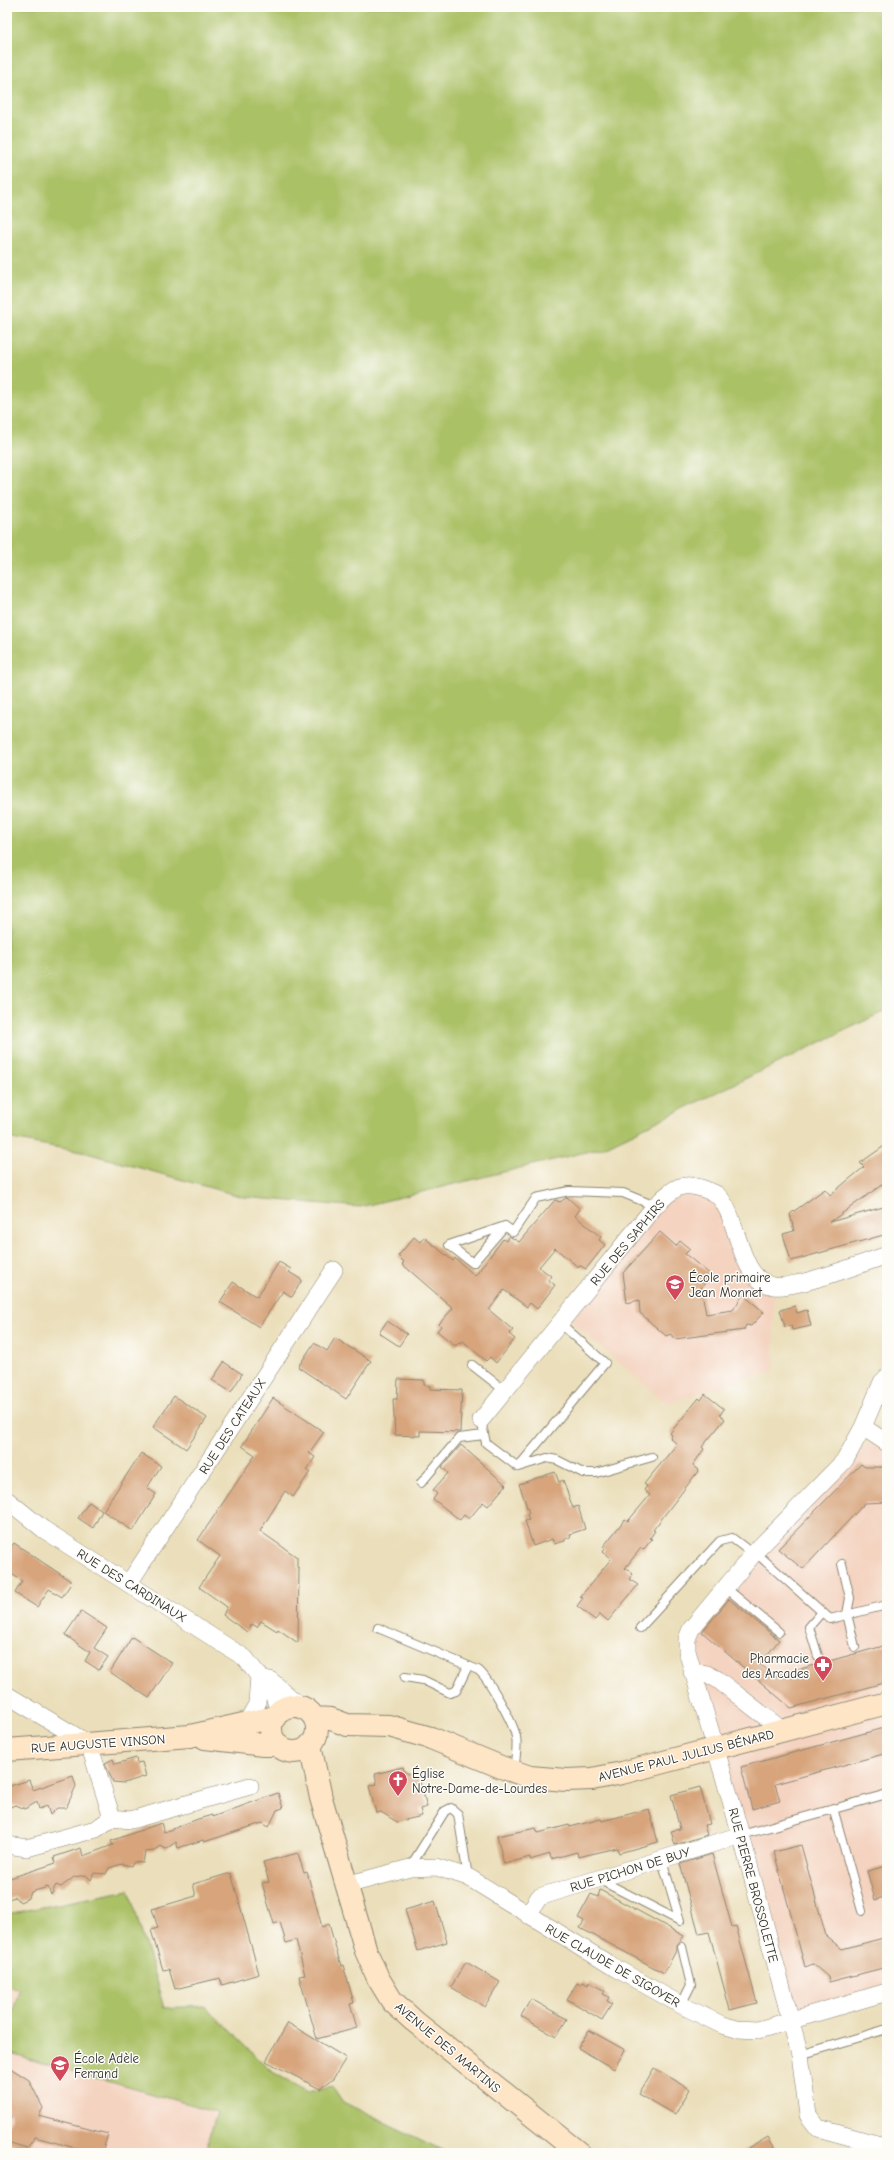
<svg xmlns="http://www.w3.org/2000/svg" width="894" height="2160" font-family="'Comic Neue',sans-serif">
  <rect width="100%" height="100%" fill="#fdfcf7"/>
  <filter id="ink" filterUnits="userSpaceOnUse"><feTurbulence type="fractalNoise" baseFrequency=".025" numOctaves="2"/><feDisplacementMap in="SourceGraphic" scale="8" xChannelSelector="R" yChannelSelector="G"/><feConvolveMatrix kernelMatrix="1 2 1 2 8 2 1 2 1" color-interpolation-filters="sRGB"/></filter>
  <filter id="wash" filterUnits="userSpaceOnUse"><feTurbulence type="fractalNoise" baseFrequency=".012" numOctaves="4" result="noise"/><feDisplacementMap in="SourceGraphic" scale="16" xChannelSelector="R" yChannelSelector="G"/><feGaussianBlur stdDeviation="0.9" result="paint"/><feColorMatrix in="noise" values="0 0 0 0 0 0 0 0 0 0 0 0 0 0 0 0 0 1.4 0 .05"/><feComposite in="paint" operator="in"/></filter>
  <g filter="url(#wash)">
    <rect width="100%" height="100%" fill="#ebdfbb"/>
    <path fill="#f4d3c0" d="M676,1187L716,1194L747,1265L773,1286L774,1371L666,1403L565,1316Z
      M887,1439V1992L791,2022L687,1639L858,1449L870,1443Z
      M7,1986L19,1990L7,2034Z
      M7,2053L218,2112L205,2153H7Z"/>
    <path fill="#abc166" stroke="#6b7648" d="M7,7H887V1010L602,1148L360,1207L243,1197L87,1153L7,1138Z
      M129,1890L164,2008L205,2006L271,2071L307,2092L332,2086L343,2102L448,2153H205L217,2112L7,2053V2034L19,1990L7,1986V1914Z"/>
    <g id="blocks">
      <path fill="#d7a47c" d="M887,1144V1181L830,1222L887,1206V1234L791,1261L783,1234L794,1231L790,1214L825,1189L830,1195L864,1167L860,1163Z
        M567,1197L580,1209L575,1216L601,1237L599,1240L605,1245L586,1269L579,1265L578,1267L555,1248L539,1267L551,1276L548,1280L555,1285L537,1309L530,1303L527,1307L504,1290L489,1310L513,1330L509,1334L515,1339L496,1363L490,1357L486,1361L463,1341L461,1343L459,1342L456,1346L437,1331L441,1326L439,1324L453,1308L402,1264L404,1262L398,1256L414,1237L420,1242L424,1237L453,1261L455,1258L475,1276L503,1239L506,1241L509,1236L519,1242L555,1200L560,1202Z
        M660,1232L676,1246L680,1241L690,1249L685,1254L711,1275L701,1288L706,1314L733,1310L743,1295L764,1312L751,1326L746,1325L744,1330L675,1339L671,1334L666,1336L640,1313L639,1300L627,1303L623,1273Z
        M279,1262L291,1269L289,1272L302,1280L292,1297L283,1291L259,1327L220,1302L233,1282L257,1297Z
        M795,1306L797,1313L807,1310L811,1326L792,1330L791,1325L785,1327L780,1310Z
        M387,1321L407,1334L399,1346L379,1333Z
        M335,1338L371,1361L346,1399L298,1367L314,1343L327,1351Z
        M224,1362L242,1374L231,1392L212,1380Z
        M398,1379L424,1380V1385L430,1386V1389L462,1390L460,1432L420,1431V1436L395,1435L393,1399H397Z
        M705,1394L724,1409L720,1415L725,1419L702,1447L704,1449L693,1465L699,1470L653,1530L655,1531L650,1538L652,1539L643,1550L641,1548L625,1568L633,1574L629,1579L638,1585L608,1621L600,1614L595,1620L577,1606L583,1598L580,1597L611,1559L603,1552L605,1549L603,1547L625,1519L628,1521L650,1495L644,1490L647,1486L644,1484L677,1444L670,1438L672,1435L670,1433L699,1398L701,1400Z
        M174,1396L207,1418L186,1449L153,1427Z
        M273,1398L324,1432L309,1453L315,1457L307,1470L310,1472L293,1497L285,1491L260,1531L297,1557V1567L299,1568L298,1643L278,1629L277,1631L261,1621L257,1627L252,1624L247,1632L223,1615L227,1607L199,1587L220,1556L198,1540L255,1455L242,1446Z
        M461,1445L506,1485L488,1506L483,1502L469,1519L464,1515L460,1520L433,1499L437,1494L433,1490L448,1473L442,1467Z
        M141,1453L161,1466L147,1488L156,1494L133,1531L103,1511Z
        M861,1464L865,1467H887V1502L865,1503L803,1569L778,1549Z
        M555,1472L559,1482L563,1480L573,1508L578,1506L585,1529L570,1534L571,1537L565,1539V1541L554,1544L552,1539L533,1546L525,1521L529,1520L527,1514L529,1513L519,1484Z
        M89,1502L102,1511L93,1528L78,1518Z
        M14,1543L72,1582L62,1597L49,1589L37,1607L15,1593L22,1581L7,1571V1552Z
        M729,1599L779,1640L760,1664L775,1676L887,1645V1682L791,1708L702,1632Z
        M81,1611L107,1628L94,1648L108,1657L99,1670L85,1661L90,1652L65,1635Z
        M132,1637L172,1663L149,1698L110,1672Z
        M887,1727V1753L775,1784L780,1801L752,1809L741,1767Z
        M136,1758L137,1763L142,1762L146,1776L124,1783L113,1782L105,1763L113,1759L115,1764Z
        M403,1767L404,1771L416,1779L419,1778L427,1807L420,1809L422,1816L397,1822L381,1812L376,1813L369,1786L377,1784L375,1774Z
        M73,1776L76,1786L66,1808H57L50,1815L47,1806L39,1809L37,1802L25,1809L16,1805L7,1808V1787L29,1780L33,1790Z
        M700,1787L710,1824L704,1825L707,1835L675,1845L671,1831L680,1829L671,1795Z
        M278,1793L283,1808L277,1810L269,1827L262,1823L204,1842L203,1840L178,1848L176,1842L166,1849L161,1846L154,1851L145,1852L143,1863L134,1862L131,1866L122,1864L109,1868L106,1874L94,1873L91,1880L86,1875L74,1877L61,1887L56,1885L51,1895L48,1887L31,1892L29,1898L20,1902L16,1897L7,1899V1879L56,1863L54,1857L81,1848L83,1856L113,1845L111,1841L161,1823L164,1832L198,1819L212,1815V1817Z
        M649,1809L658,1842L619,1853L617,1848L578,1857L577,1852L551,1859L550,1854L530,1860V1857L504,1864L497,1836L536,1828L538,1833L569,1825L570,1827L601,1819L602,1821Z
        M801,1845L826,1936L842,1949L887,1937V1967L829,1982L828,1977L813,1964L805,1967L774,1852Z
        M298,1853L304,1873L307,1872L322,1927L329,1924L341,1966L343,1965L354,2003L350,2004L357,2028L317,2039L299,1976L305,1975L296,1940L286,1943L280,1922L274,1924L262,1883L269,1882L263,1862Z
        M712,1854L732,1927L736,1926L757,2003L730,2010L709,1932L699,1934L680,1864Z
        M887,1866V1896L875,1900L867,1871Z
        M231,1873L259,1974L222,1985L220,1978L175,1989L169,1969L163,1970L151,1930L158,1928L152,1909L196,1896L193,1884Z
        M600,1890L684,1936L677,1945V1949L664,1973L580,1928L584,1921L578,1918L591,1894L598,1897Z
        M435,1901L447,1942L418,1951L405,1910Z
        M466,1962L500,1982L485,2007L451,1987Z
        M583,1982L588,1985L589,1982L605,1991L603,1994L609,1997L607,2001L612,2004L602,2020L567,1999L577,1983L581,1985Z
        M531,1999L567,2019L556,2037L521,2016Z
        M288,2023L346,2058L333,2079L320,2089L266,2061Z
        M589,2030L625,2050L614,2069L578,2048Z
        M7,2066L29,2080L43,2108L39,2116L108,2134L102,2153H94L35,2137L27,2148L7,2142V2125L11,2117L7,2104Z
        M654,2068L690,2089L675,2115L639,2094Z
        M768,2137L778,2153H741Z"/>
    </g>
  </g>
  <g filter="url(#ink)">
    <use href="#blocks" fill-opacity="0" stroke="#8b8573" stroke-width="1"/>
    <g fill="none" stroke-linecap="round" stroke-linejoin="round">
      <g stroke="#8b8573" stroke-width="10">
        <path id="lane" d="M505,1226L449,1245L473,1263L505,1226L513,1232L536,1198L569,1191L623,1193L655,1206
          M472,1365L504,1390
          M481,1420L486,1443L518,1467L605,1363L560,1323
          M518,1467L547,1458L557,1460L583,1473H596L652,1457
          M421,1483L459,1438L484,1435
          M755,1552L830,1619L887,1605
          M842,1564L850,1598L847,1614L855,1647
          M726,1588L779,1632
          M378,1628L478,1670C488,1677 514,1724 516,1737C518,1747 515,1761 514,1771
          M640,1628L720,1541L732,1538L753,1554
          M818,1656L809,1627L822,1612
          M405,1677L423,1680L450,1693L456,1691L468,1666
          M833,1808L862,1911
          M741,1835L887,1794
          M410,1867L445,1811L451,1808L458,1814L468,1877
          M600,1880L680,1921L662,1860
          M681,2005L691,1985L682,1947
          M800,2055L887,2029"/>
      </g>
      <g stroke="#8b8573" stroke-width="18">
        <path id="street" d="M887,1377L882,1382L863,1427L845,1460L755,1552L691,1629L687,1639V1651L741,1835L800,2055L808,2115L818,2128L887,2147
          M481,1420L655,1206C672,1190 680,1180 704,1189C708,1191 713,1192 716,1194C740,1213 736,1279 773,1286C793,1290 864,1263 887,1255
          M863,1427L887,1443
          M7,1500L43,1529L245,1658L274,1696L279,1712
          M129,1583L334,1270
          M692,1672L707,1674L717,1679L782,1730
          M270,1680L301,1707
          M7,1695L89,1744L112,1818
          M246,1724L257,1704L259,1675
          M7,1845L27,1848L96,1829L112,1818L131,1820L250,1786
          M346,1885L410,1868L436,1867L468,1877L612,1966L681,2005L722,2025L737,2029L758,2030L887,1992
          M528,1915L539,1897L741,1835"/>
      </g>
      <g stroke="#8b8573" stroke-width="24">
        <path id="secondary" d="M271 1729a23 23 0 1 1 46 0a23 23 0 1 1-46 0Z
          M315,1718L331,1719L347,1725L389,1726L431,1738L501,1767L530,1777L566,1780L592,1779L622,1773L887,1703
          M205,1738L263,1745H279
          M310,1745L321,1798L366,1951L378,1978L392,2001L414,2021L579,2153
          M7,1750L190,1736L275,1717"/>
      </g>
      <use href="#lane" stroke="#fff" stroke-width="8"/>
      <use href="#street" stroke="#fff" stroke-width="17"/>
      <use href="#secondary" stroke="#fde5c5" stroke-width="22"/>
    </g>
  </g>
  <defs>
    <g id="school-pin" transform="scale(1)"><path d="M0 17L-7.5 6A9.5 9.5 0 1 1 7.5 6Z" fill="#d1495b" stroke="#fdfcf7"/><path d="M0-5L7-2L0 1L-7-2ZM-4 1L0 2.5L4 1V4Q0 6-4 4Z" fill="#fff"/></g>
    <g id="pharmacy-pin" transform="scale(1)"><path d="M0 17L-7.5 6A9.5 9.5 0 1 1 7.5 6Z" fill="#d1495b" stroke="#fdfcf7"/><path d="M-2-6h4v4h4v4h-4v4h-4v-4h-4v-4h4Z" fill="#fff"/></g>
    <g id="church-pin" transform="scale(1)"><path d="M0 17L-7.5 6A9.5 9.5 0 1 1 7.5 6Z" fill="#d1495b" stroke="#fdfcf7"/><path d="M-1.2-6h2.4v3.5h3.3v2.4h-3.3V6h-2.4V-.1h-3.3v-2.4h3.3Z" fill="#fff"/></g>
  </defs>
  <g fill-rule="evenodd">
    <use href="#school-pin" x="675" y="1284"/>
    <use href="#pharmacy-pin" x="823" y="1665"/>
    <use href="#church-pin" x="398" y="1780"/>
    <use href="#school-pin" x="60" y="2065"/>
  </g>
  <g text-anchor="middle" stroke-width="3" stroke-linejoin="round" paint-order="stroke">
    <g font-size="13" fill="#2b2b2b" stroke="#fdfcf7">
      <text transform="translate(627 1242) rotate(-50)" y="5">RUE DES SAPHIRS</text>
      <text transform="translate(232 1426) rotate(-57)" y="5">RUE DES CATEAUX</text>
      <text transform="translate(132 1585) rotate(32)" y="5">RUE DES CARDINAUX</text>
      <text transform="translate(98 1743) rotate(-4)" y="5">RUE AUGUSTE VINSON</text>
      <text transform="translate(686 1755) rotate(-14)" y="5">AVENUE PAUL JULIUS BÉNARD</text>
      <text transform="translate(630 1869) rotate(-17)" y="5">RUE PICHON DE BUY</text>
      <text transform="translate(754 1885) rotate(75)" y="5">RUE PIERRE BROSSOLETTE</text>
      <text transform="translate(613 1965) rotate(30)" y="5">RUE CLAUDE DE SIGOYER</text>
      <text transform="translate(448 2047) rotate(40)" y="5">AVENUE DES MARTINS</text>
    </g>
    <g font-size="13" fill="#2b2b2b" stroke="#fdfcf7" text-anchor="start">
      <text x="689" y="1282">École primaire<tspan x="689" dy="15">Jean Monnet</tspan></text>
      <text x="809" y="1663" text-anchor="end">Pharmacie<tspan x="809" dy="15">des Arcades</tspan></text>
      <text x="412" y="1778">Église<tspan x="412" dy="15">Notre-Dame-de-Lourdes</tspan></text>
      <text x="74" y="2063">École Adèle<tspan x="74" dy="15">Ferrand</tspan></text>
    </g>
  </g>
  <rect width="894" height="2160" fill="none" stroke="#fdfcf7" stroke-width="24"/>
</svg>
